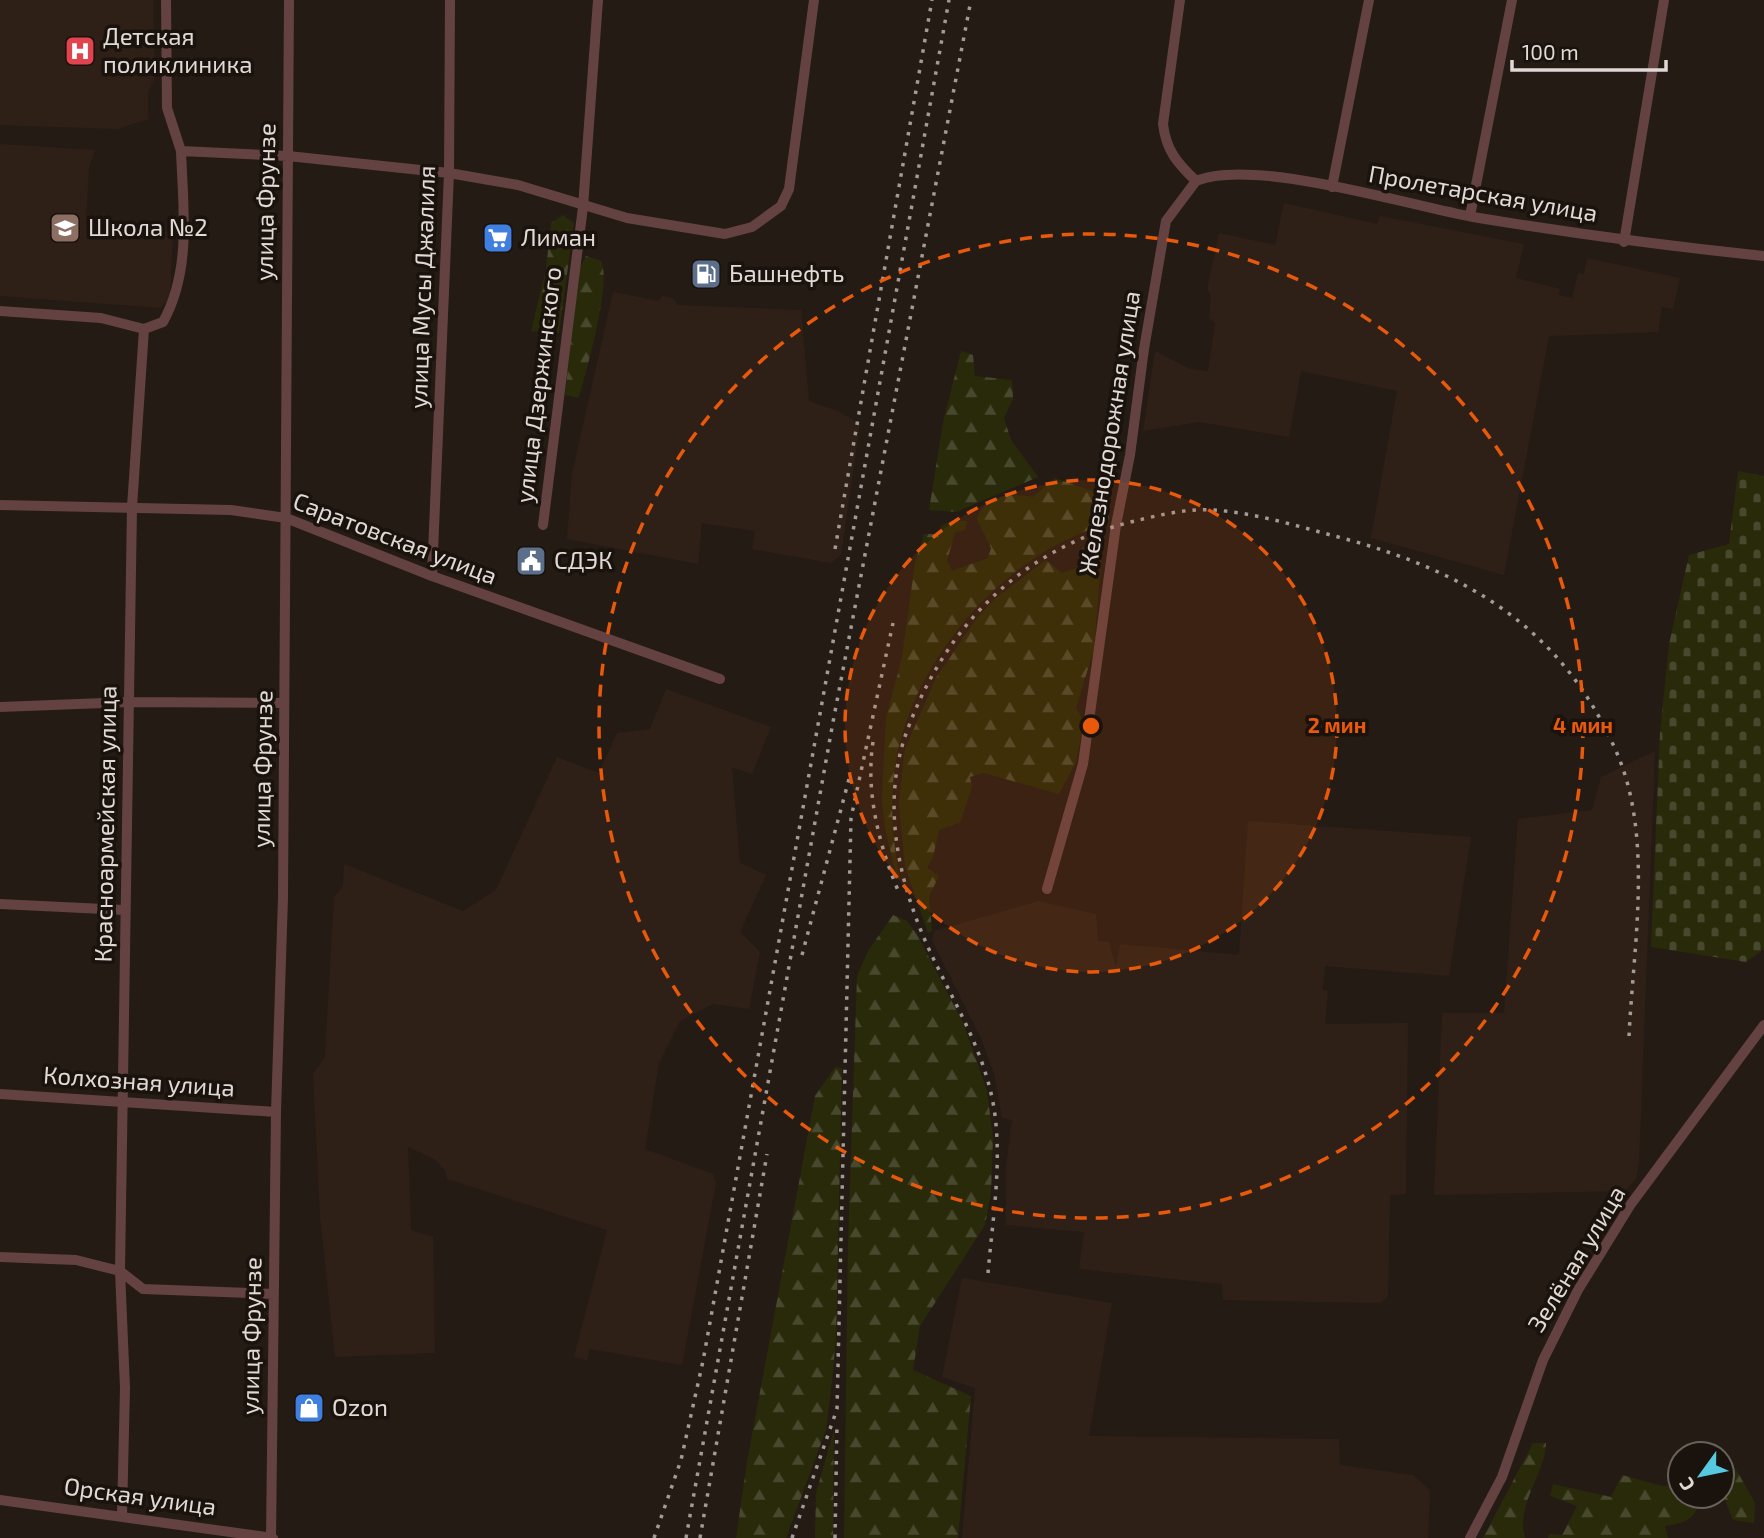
<svg xmlns="http://www.w3.org/2000/svg" width="1764" height="1538" font-family="'Exo 2',sans-serif">
  <defs>
    <pattern id="forest-firs" width="22" height="20" patternUnits="userSpaceOnUse" patternTransform="scale(1.75)"><rect width="22" height="20" fill="#282a0a"/><path d="M5 1l3.5 6h-7zM16 11l3.5 6h-7z" fill="#47482d"/></pattern>
    <pattern id="cemetery-stones" width="16" height="16" patternUnits="userSpaceOnUse" patternTransform="scale(1.75)"><rect width="16" height="16" fill="#282a0a"/><path d="M2 7V4a2 2 0 0 1 4 0v3zM10 15v-3a2 2 0 0 1 4 0v3z" fill="#47482d"/></pattern>
  </defs>
  <rect width="100%" height="100%" fill="#241b15"/>
  <path fill="#2f2017" d="M0,0H153L155,77L148,92V119L118,129L0,125Z
    M0,144L95,150L89,167L86,224L173,232L170,298L161,308L0,296Z
    M1284,203L1377,224L1380,216L1524,244L1516,278L1560,289L1559,295L1572,298L1578,273L1584,274L1587,258L1680,278L1673,309L1662,307L1658,332L1549,336L1504,575L1371,538L1397,391L1301,371L1289,437L1199,422L1143,431L1155,351L1190,369L1208,371L1215,323L1209,318L1211,296L1207,289L1219,233L1275,245Z
    M613,292L658,301L663,296L673,298L678,305L801,310L809,401L838,411L860,424L841,555L831,563L752,549L755,531L702,523L698,564L567,539L572,474Z
    M666,689L771,727L752,774L732,767L740,863L766,875L740,932L760,952L749,1009L713,1004L680,1021L659,1063L645,1149L713,1174L716,1183L682,1365L590,1349L587,1360L574,1357L607,1230L447,1179L445,1171L436,1160L408,1147L411,1230L433,1237L435,1353L335,1357L320,1216L313,1074L325,1057L334,897L343,886L344,864L463,911L496,890L557,757L599,773L617,733L650,729Z
    M1655,751L1639,1162L1636,1179L1625,1191L1434,1195L1442,1013H1504L1518,819L1592,810L1601,777Z
    M1248,821L1471,837L1449,976L1325,966L1323,990L1328,991L1325,1024L1408,1023L1406,1194L1390,1195L1388,1296L1380,1303L1223,1300L1222,1284L1079,1269L1084,1232L1006,1225V1167L1012,1120L1002,1118L994,1073L980,1036L932,940L934,931L1039,901L1096,914L1098,941L1109,942L1116,967L1120,944L1239,955Z
    M962,1278L1112,1303L1089,1436L1339,1439L1340,1465L1413,1475L1430,1490L1428,1538H962L975,1388L942,1377Z"/>
  <path fill="url(#forest-firs)" d="M563,215L574,223L559,333L531,331L546,269L551,223Z
    M586,256L601,261C612,282 586,371 579,398L565,395L579,269Z
    M961,351L973,355L975,376L1012,380L1013,399L1004,418L1011,440L1038,477L956,512L929,510L943,422Z
    M1055,478L1103,495L1109,509L1108,524C1003,552 907,665 894,773C890,808 893,844 900,879H897L885,828L882,800L886,718L902,658L915,563L924,534H938L941,526L952,521H967L965,530L955,532L947,561L952,571L988,558L991,548L977,519C985,494 1011,493 1033,497Z
    M1103,535L1094,649L1076,708L1084,721L1076,762L1059,794L984,773L970,777L972,787L960,822L939,830L933,857L927,868L939,876L929,896L932,931L928,933L905,866L899,802L905,749L936,678L977,618L997,597L1046,560L1062,573L1080,567L1078,555L1088,539Z
    M893,915L907,921L918,936L964,1025L987,1091L993,1138L991,1194L985,1225L920,1326L913,1370L971,1396L958,1538H844L848,1243L857,976L868,951Z
    M835,1067L842,1068L836,1337L832,1381L826,1430L786,1538H736L747,1462L815,1096Z
    M834,1430L833,1538H815L816,1493Z
    M1533,1443H1546C1545,1474 1515,1506 1525,1538H1483Z
    M1722,1466L1737,1471L1755,1503L1754,1523L1733,1520L1724,1497L1699,1503C1694,1521 1682,1523 1665,1526L1668,1538H1548L1549,1534L1562,1535L1577,1506L1550,1496L1553,1484L1611,1497L1622,1475L1662,1486L1680,1485V1496H1722Z"/>
  <path fill="url(#cemetery-stones)" d="M1738,471L1764,476V949L1746,962L1651,947L1660,733L1669,644L1689,555L1729,544Z"/>
  <g fill="none" stroke-linecap="round" stroke-linejoin="round">
    <path stroke="#644241" stroke-width="10" d="M166,0L167,108L181,151L288,156L449,173L518,185L627,218L725,234L752,227L781,206L789,189L814,0
      M1180,0L1163,124C1166,150 1177,163 1196,181
      M1196,181C1252,157 1407,205 1473,217C1570,233 1666,246 1764,256
      M1332,187L1369,0
      M1470,216L1512,0
      M1624,242L1664,0
      M0,311L101,318L144,329
      M0,505L231,510L286,518L432,576L720,679
      M543,525L583,207L598,0
      M432,576L449,173L450,0
      M0,707L130,702L284,703
      M1047,889L1083,764L1116,525L1130,455L1144,349L1166,221L1196,181
      M0,904L124,910
      M0,1094L276,1112
      M0,1257L76,1260L120,1271L143,1289L274,1294
      M0,1500L273,1538
      M122,1515L125,1388L120,1271L132,507L144,329L163,322C192,270 183,207 181,151
      M271,1538L276,1112L283,898L289,0
      M1470,1538L1502,1477L1543,1360L1578,1290L1631,1204L1764,1025"/>
    <path stroke="#a29b96" stroke-width="3.5" stroke-dasharray="3.5 7" stroke-linecap="butt" d="M835,549L932,0
      M873,742C865,793 880,849 900,895
      M802,955L849,779
      M988,1273C993,1214 1005,1147 990,1089C979,1045 958,1009 938,968C902,897 878,809 907,731C946,624 1024,547 1135,521C1159,515 1189,508 1214,510C1257,513 1300,527 1342,538C1467,572 1562,628 1616,751C1654,836 1633,947 1629,1037
      M654,1538L681,1460L703,1361L949,0
      M686,1538L833,722L971,0
      M700,1538L767,1154
      M792,1538L837,1409L851,818L893,623
      M835,1538L837,1423"/>
  </g>
  <circle cx="1091" cy="726" r="246" fill="#e8590c" fill-opacity=".12"/>
  <g fill="none" stroke="#e8590c" stroke-width="3.5" stroke-dasharray="12 9">
    <circle cx="1091" cy="726" r="246"/>
    <circle cx="1091" cy="726" r="492"/>
  </g>
  <defs>
    <g id="hospital-square" transform="scale(1.575)"><rect x="-9" y="-9" width="18" height="18" rx="4" fill="#e0444e" stroke="#1a120c"/><path d="M-5-5h3v3.5h4V-5h3V5h-3V1.5h-4V5h-3Z" fill="#fff"/></g>
    <g id="school-square" transform="scale(1.575)"><rect x="-9" y="-9" width="18" height="18" rx="4" fill="#8d6e63" stroke="#1a120c"/><path d="M0-5L7-2L0 1L-7-2ZM-4 1L0 2.5L4 1V4Q0 6-4 4Z" fill="#fff"/></g>
    <g id="supermarket-square" transform="scale(1.575)"><rect x="-9" y="-9" width="18" height="18" rx="4" fill="#3f7fe0" stroke="#1a120c"/><path d="M-6-5.5h2.5l.6 2H6L4.5 2H-2.5L-4.4-4H-6ZM-1.5 3.2a1.3 1.3 0 1 0 .1 0ZM3 3.2a1.3 1.3 0 1 0 .1 0Z" fill="#fff"/></g>
    <g id="fuel-square" transform="scale(1.575)"><rect x="-9" y="-9" width="18" height="18" rx="4" fill="#5c6f8a" stroke="#1a120c"/><path d="M-5.5-6h7V0h2V4h1.3V-2.5L3-4.5l.8-.8L6-3V5H2.5V1h-1V6h-7ZM-4.2-4.7v3.2H.2V-4.7Z" fill="#fff"/></g>
    <g id="civic-square" transform="scale(1.575)"><rect x="-9" y="-9" width="18" height="18" rx="4" fill="#5c6f8a" stroke="#1a120c"/><path d="M-.6-6.5H3V-4.5H.6V-3L4-1V1h2V6H-6V1h2V-1L-.6-3ZM-1.2 2.5V6h2.4V2.5Z" fill="#fff"/></g>
    <g id="shop-square" transform="scale(1.575)"><rect x="-9" y="-9" width="18" height="18" rx="4" fill="#3f7fe0" stroke="#1a120c"/><path d="M-5-2.5h2.3a2.7 3.5 0 0 1 5.4 0H5L5.5 6h-11ZM-1.5-2.5h3a1.5 2.3 0 0 0-3 0Z" fill="#fff"/></g>
  </defs>
  <g fill-rule="evenodd">
    <use href="#hospital-square" x="80" y="51"/>
    <use href="#school-square" x="65" y="228"/>
    <use href="#supermarket-square" x="498" y="238"/>
    <use href="#fuel-square" x="706" y="274"/>
    <use href="#civic-square" x="531" y="561"/>
    <use href="#shop-square" x="309" y="1408"/>
  </g>
  <g text-anchor="middle" stroke-width="7" stroke-linejoin="round" paint-order="stroke">
    <g font-size="24" fill="#e0d9d5" stroke="#1a120c" text-anchor="start">
      <text x="103" y="45">Детская<tspan x="103" dy="28">поликлиника</tspan></text>
      <text x="88" y="236">Школа №2</text>
      <text x="521" y="246">Лиман</text>
      <text x="729" y="282">Башнефть</text>
      <text x="554" y="569">СДЭК</text>
      <text x="332" y="1416">Ozon</text>
    </g>
    <g font-size="24" fill="#e0d9d5" stroke="#1a120c">
      <text transform="translate(1483 194) rotate(10)" y="8">Пролетарская улица</text>
      <text transform="translate(266 202) rotate(-89)" y="8">улица Фрунзе</text>
      <text transform="translate(423 287) rotate(-88)" y="8">улица Мусы Джалиля</text>
      <text transform="translate(539 385) rotate(-83)" y="8">улица Дзержинского</text>
      <text transform="translate(1110 433) rotate(-81)" y="8">Железнодорожная улица</text>
      <text transform="translate(395 539) rotate(21)" y="8">Саратовская улица</text>
      <text transform="translate(263 769) rotate(-89)" y="8">улица Фрунзе</text>
      <text transform="translate(106 824) rotate(-89)" y="8">Красноармейская улица</text>
      <text transform="translate(139 1082) rotate(4)" y="8">Колхозная улица</text>
      <text transform="translate(1577 1259) rotate(-59)" y="8">Зелёная улица</text>
      <text transform="translate(252 1336) rotate(-89)" y="8">улица Фрунзе</text>
      <text transform="translate(140 1497) rotate(8)" y="8">Орская улица</text>
    </g>
  </g>
  <circle cx="1091" cy="726" r="10" fill="#e8590c" stroke="#1a120c" stroke-width="3.5"/>
  <g font-size="21" text-anchor="middle" font-weight="bold" fill="#e8590c" stroke="#1a120c" stroke-width="7" stroke-linejoin="round" paint-order="stroke">
    <text x="1337" y="733">2 мин</text>
    <text x="1583" y="733">4 мин</text>
  </g>
  <g transform="translate(1701 1475) rotate(237)"><circle r="33" fill="#1a120c" stroke="#69625c" stroke-width="2"/>
  <path d="M0-5L12 26L0 18L-12 26Z" fill="#56c9e1"/>
  <text y="-10" font-size="19" font-weight="bold" text-anchor="middle" fill="#e0d9d5">С</text>
  </g>
  <path d="M1512 60v10h154v-10" fill="none" stroke="#e0d9d5" stroke-width="3.5"/>
  <text x="1522" y="60" font-size="21" fill="#e0d9d5" stroke="#1a120c" stroke-width="5" paint-order="stroke">100 m</text>
</svg>
